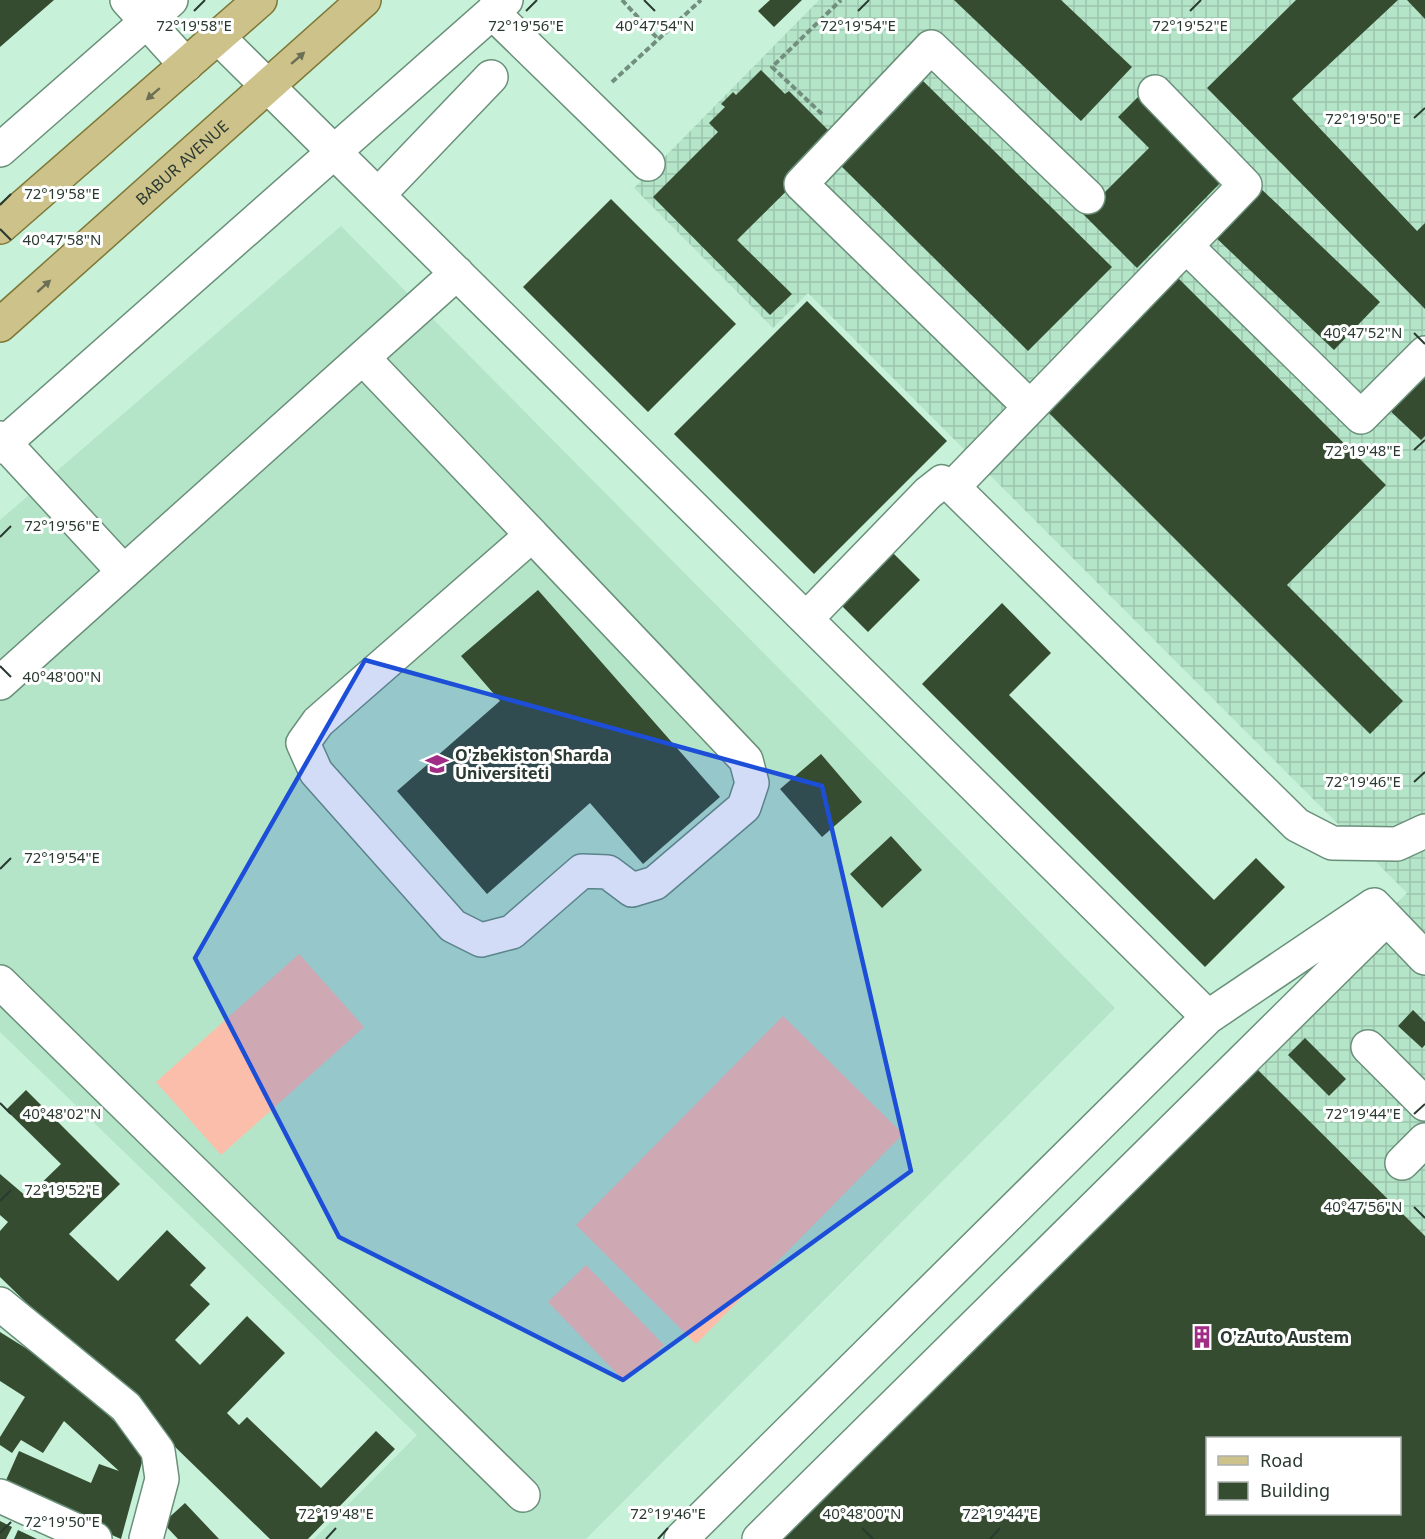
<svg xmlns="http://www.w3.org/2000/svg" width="1425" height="1539" font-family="'Noto Sans',sans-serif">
  <defs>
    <pattern id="industrial-grid" width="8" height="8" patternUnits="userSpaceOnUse" patternTransform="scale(1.5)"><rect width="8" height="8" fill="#b5e5c9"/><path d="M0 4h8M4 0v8" fill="none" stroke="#9cc5ad"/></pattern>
  </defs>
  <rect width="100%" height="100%" fill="#c7f1d9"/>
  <path fill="#b5e5c9" d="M341,226L1115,1008L586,1539H314L417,1435L0,1032V520Z"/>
  <path fill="url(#industrial-grid)" fill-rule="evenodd" d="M819,0H1425V1539H749L1407,893L808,293L773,328L634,188ZM1208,1438H1400V1514H1208Z"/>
  <path fill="#fbbeaa" d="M299,954L364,1027L221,1155L156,1082Z
    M783,1016L903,1134L696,1344L576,1225Z
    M586,1265L664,1345L625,1382L548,1302Z"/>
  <path fill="#364c30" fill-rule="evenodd" d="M0,0H54L0,47Z
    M770,0H802L774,27L758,11Z
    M954,0H1061L1132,67L1081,121Z
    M1296,0H1398L1292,99L1417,231L1425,223V309L1207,88Z
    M1407,0H1425V19Z
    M761,70L785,94L789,91L838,140L737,240L792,294L770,315L653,197L718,132L709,123L725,107L721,104L733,92L736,95Z
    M917,75L1112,267L1028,351L834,159Z
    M1142,93L1226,177L1137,268L1083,214L1149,148L1118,117Z
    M1257,185L1380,302L1334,350L1211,233Z
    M611,199L736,324L648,412L523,287Z
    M1172,272L1386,485L1287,585L1403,701L1370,734L1040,404Z
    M807,301L947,441L814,574L674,434Z
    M1425,365V436L1421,440L1385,406Z
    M893,553L920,580L868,632L841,605Z
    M538,590L720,797L643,864L590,803L487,894L397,791L500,701L461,656Z
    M1002,603L1051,653L1009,695L1214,900L1256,858L1285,887L1205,967L922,684Z
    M821,754L862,802L822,837L780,789Z
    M891,836L922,870L882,908L850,874Z
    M1413,1010L1425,1022V1045L1422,1048L1398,1026Z
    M1305,1038L1346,1079L1329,1096L1288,1055Z
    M1252,1064L1425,1236V1539H783L807,1516L804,1513ZM1208,1438H1400V1514H1208Z
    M26,1090L120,1184L69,1234L118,1281L167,1230L206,1268L190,1285L210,1304L175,1340L200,1365L247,1316L285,1353L227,1413L239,1425L247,1417L321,1488L376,1431L395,1449L308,1539H270L0,1277V1231L8,1222L0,1215V1174L27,1197L61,1164L6,1110Z
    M0,1332L64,1372L145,1451L121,1539L3,1487L19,1451L91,1483L99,1464L119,1471L64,1421L43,1453L21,1440L12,1453L0,1445V1437L25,1397L0,1381Z
    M185,1503L219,1539H178L163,1523Z
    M0,1521L12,1527L6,1539H0Z
    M18,1530L37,1539H14Z"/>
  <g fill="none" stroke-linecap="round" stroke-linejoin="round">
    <g stroke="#6a907a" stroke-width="36">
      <path id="minor" d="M127,0L186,65
        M492,12L648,164
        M218,37L1208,1017L1374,905L1425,958
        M0,150L171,0
        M378,195L491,77
        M1186,246L1361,417L1425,353
        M363,358L532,535
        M1030,407L801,184L931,47L1088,197
        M0,438L124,572
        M0,447L506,0
        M953,487L1245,185L1155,92
        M532,535L746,760L752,783L744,807L655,883L632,890L608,872L582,871L512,932L481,940L453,926L316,772L303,743L318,722Z
        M806,619L928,493L942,482L953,487L1297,825L1332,843L1397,844L1425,831
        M0,683L457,273
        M0,982L523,1495
        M1368,1047L1425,1104
        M1402,1163L1425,1140
        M0,1304L126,1407L158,1451L162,1479L146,1539
        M0,1496L95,1539
        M681,1539L1208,1017
        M759,1539L1386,919"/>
    </g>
    <g stroke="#7e7837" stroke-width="36">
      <g id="major">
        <path d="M0,227L260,0"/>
        <path id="s1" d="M0,325L364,0"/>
      </g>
    </g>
    <path stroke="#728e7e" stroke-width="4" stroke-dasharray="6 3" stroke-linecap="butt" d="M622,0L658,39
      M612,82L701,0
      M822,114L772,67L841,0"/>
    <use href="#minor" stroke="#fff" stroke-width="33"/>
    <use href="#major" stroke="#cdc289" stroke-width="33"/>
  </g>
  <defs><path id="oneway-solid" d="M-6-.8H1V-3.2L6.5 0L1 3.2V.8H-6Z" transform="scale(1.5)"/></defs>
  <g fill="#6b7054">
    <use href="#oneway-solid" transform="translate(298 58) rotate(-41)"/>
    <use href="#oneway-solid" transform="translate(153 94) rotate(139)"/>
    <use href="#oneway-solid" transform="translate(44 286) rotate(-42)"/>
  </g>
  <path fill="#1d4ed8" fill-opacity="0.2" stroke="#1d4ed8" stroke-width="4.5" stroke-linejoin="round" d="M365,660L822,786L911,1171L623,1380L339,1237L195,958Z"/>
  <path fill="none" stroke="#2a3a31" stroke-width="2" d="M644,0L655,11M194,11L205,0M526,11L537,0M858,11L869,0M1190,11L1201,0M1414,118L1425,108M0,205L11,194M0,229L11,240M1414,333L1425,344M1414,450L1425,440M0,537L11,526M0,666L11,677M1414,782L1425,772M0,869L11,858M0,1103L11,1114M1414,1114L1425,1104M0,1201L11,1190M1414,1207L1425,1218M862,1528L873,1539M0,1533L11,1522M326,1539L336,1528M658,1539L668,1528M990,1539L1000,1528"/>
  <defs>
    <g id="university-bare" transform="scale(1.8)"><path d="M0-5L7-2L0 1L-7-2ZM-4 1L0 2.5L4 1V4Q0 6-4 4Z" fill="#a12c85" stroke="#fff" stroke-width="2.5" paint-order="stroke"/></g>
    <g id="building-bare" transform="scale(1.8)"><path d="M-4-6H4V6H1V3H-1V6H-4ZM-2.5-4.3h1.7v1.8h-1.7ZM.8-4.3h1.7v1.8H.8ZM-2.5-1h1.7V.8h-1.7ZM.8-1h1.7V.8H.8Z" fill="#a12c85" stroke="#fff" stroke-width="2.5" paint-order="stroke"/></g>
  </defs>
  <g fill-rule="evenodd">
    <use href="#university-bare" x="437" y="764"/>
    <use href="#building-bare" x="1202" y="1337"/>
  </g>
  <g text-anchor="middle" stroke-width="6" stroke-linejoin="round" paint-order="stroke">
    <g font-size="16" fill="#2a3a31" stroke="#fff">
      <text dy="6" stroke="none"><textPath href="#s1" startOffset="244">BABUR AVENUE</textPath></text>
    </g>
    <g font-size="16" font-weight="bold" fill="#2a3a31" stroke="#fff" text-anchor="start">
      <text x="455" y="761">O'zbekiston Sharda<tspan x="455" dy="18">Universiteti</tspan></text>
      <text x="1220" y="1343">O'zAuto Austem</text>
    </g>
  </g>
  <g font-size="15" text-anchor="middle" fill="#2a3a31" stroke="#fff" stroke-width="6" stroke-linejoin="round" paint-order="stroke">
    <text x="194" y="31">72°19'58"E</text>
    <text x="526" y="31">72°19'56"E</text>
    <text x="655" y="31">40°47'54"N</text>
    <text x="858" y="31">72°19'54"E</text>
    <text x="1190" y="31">72°19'52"E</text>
    <text x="1363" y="124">72°19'50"E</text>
    <text x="62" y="199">72°19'58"E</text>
    <text x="62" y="245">40°47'58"N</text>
    <text x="1363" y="338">40°47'52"N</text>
    <text x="1363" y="456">72°19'48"E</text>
    <text x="62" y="531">72°19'56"E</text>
    <text x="62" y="682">40°48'00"N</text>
    <text x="1363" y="787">72°19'46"E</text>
    <text x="62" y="863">72°19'54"E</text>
    <text x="62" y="1119">40°48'02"N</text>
    <text x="1363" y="1119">72°19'44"E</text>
    <text x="62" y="1195">72°19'52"E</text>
    <text x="1363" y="1212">40°47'56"N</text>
    <text x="336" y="1519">72°19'48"E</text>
    <text x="668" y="1519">72°19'46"E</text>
    <text x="1000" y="1519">72°19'44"E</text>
    <text x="862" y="1519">40°48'00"N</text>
    <text x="62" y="1527">72°19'50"E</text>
  </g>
  <rect x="1206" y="1437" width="195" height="78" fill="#ffffff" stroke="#aab0ad" stroke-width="1.5"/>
  <rect x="1218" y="1456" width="30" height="9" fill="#cdc289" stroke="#aab0ad" stroke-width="1.5"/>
  <text x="1260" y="1467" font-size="18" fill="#2a3a31">Road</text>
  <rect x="1218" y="1482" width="30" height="18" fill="#364c30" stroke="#aab0ad" stroke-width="1.5"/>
  <text x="1260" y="1497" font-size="18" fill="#2a3a31">Building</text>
</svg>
